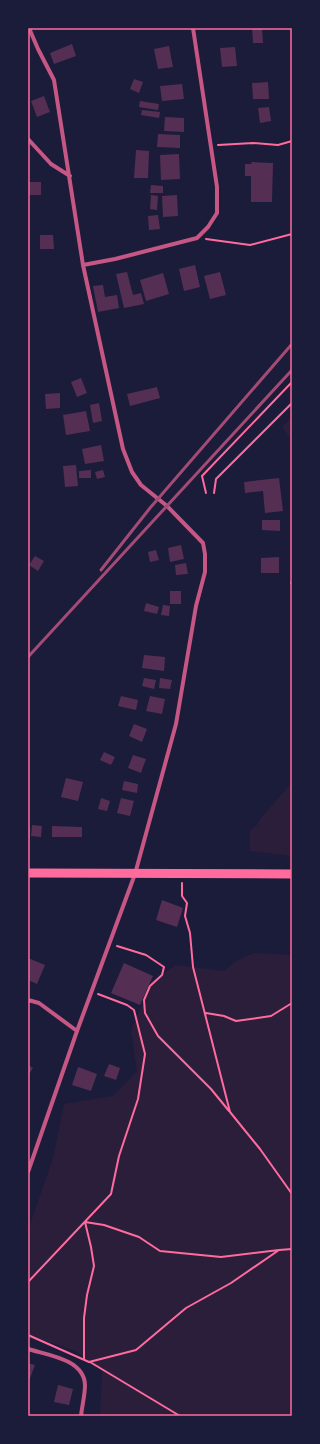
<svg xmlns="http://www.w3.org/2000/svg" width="320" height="1444" font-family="Arial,sans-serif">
  <rect width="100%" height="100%" fill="#1b1b3a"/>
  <path fill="#2a1e3b" d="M292,417V440L282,427Z
    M292,782V856L250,851V830L257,825L260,819Z
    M254,953L292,955V1416H100L102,1371L75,1351L28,1335V1230L53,1158L64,1104L113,1096L137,1071L131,1031L151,982L176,965L224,971L236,961Z"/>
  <path fill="#542f53" d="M252,28H262L263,43H253Z
    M72,44L76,56L54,64L50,53Z
    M169,46L173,67L158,69L154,49Z
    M235,47L237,66L222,67L220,48Z
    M134,79L143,82L139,93L130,89Z
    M268,82L269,99H253L252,83Z
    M182,84L184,99L162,101L160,86Z
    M44,96L50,112L37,117L31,101Z
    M140,101L159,104L158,110L139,107Z
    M269,107L271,121L260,123L258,108Z
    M142,110L160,112L159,118L141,115Z
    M165,117L184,118V132L164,131Z
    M158,134L180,135V148L157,147Z
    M136,150L149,151L148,178H134Z
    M179,154L180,179L161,180L160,155Z
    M251,162L273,163L272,202H251V176H245V164H252Z
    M28,182H41V195H28Z
    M151,185L163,186V193H150Z
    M151,195L158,196L157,210L150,209Z
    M177,195L178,216L163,217L162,196Z
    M158,215L160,229L149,230L148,216Z
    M40,235H53L54,249H40Z
    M195,265L200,287L184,291L179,269Z
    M127,272L133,295L141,293L144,304L124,308L116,274Z
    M220,272L226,295L210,299L204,276Z
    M163,273L169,294L146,301L140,280Z
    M103,285L105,297L117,295L119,308L98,312L93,286Z
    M81,378L87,393L77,397L71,382Z
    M157,387L160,398L130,406L127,394Z
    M60,393V408L46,409L45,394Z
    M99,403L102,421L93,423L90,405Z
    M86,411L90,431L66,435L63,415Z
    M101,445L104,461L85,464L82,449Z
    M76,465L78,486L65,487L63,466Z
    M91,470V478H79V471Z
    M103,470L105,477L97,479L95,472Z
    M279,478L283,511L265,513L263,491L245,493L244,482Z
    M262,520H280V531L262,530Z
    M181,545L184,559L170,562L168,548Z
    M156,550L159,560L150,562L148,552Z
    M35,556L44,561L38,571L29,565Z
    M279,557V573H261V558Z
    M186,563L188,574L176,575L175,565Z
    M170,591H181V604H170Z
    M146,603L159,607L157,614L144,611Z
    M163,605L170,606L169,616L161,615Z
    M144,655L165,657L164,671L142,668Z
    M144,678L156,680L154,689L142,686Z
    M160,678L172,680L170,689L159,688Z
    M121,696L138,700L136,710L118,706Z
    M150,696L165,699L162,714L146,711Z
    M134,724L147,729L142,742L129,736Z
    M104,752L115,757L111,765L100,760Z
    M133,755L146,759L141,773L128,768Z
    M66,778L83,782L78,801L61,797Z
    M124,781L138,784L137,793L122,790Z
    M101,798L110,801L107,811L98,809Z
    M121,798L134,801L130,816L117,813Z
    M32,825L42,826L41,837L31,836Z
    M52,826L82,827V837H52Z
    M28,827H30V837H28Z
    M162,900L183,908L177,927L156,920Z
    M28,958L45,965L37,984L28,980Z
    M124,963L153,976L140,1005L111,993Z
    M109,1064L120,1068L116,1080L104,1076Z
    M28,1065L33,1068L28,1076Z
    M78,1067L97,1074L91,1091L72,1085Z
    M28,1363L35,1365L29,1381L28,1380Z
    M58,1385L73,1389L69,1405L54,1402Z"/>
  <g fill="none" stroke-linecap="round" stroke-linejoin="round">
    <path stroke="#ff6b9d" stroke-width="2" d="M218,145L253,143L278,145L292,141
      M206,239L250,245L292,234
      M206,493L202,476L292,382
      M214,493L216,479L292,403
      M291,583L292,582
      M182,883V896L187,903L185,916L190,933L193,967L230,1112L260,1149L292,1194
      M117,946L146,955L164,967L162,975L150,986L144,1000L145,1013L158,1036L211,1089L229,1111
      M206,1013L224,1016L236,1021L271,1016L292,1003
      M28,1282L111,1194L119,1156L138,1099L145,1054L134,1010L127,1005L98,994
      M28,1335L89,1362L136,1350L186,1308L231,1283L279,1250L292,1249
      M84,1359V1318L87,1295L94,1266L91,1247L85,1222L104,1225L139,1237L160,1251L221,1257L279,1250
      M90,1362L180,1416"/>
    <path stroke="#c65784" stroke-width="4" d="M28,139L51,164L70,176
      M83,265L115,259L197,238L208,227L217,213V187L193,28
      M28,1000L39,1003L77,1031
      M28,1172L77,1031L135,874L176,724L196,606L205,572V554L203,543L167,506L141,485L132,472L123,449L83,265L54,80L38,49L29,28
      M28,1349C47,1355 84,1359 85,1385C85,1395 82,1406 81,1416"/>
    <path stroke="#ff6b9d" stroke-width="9" d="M28,873L292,874"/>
    <path stroke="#a44b75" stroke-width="3" d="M101,570L150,508L292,344
      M28,657L292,370"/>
  </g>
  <rect width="320" height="1444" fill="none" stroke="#1b1b3a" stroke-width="58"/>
  <rect x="29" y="29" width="262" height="1386" fill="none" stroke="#ff6b9d" stroke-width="1.5"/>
</svg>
